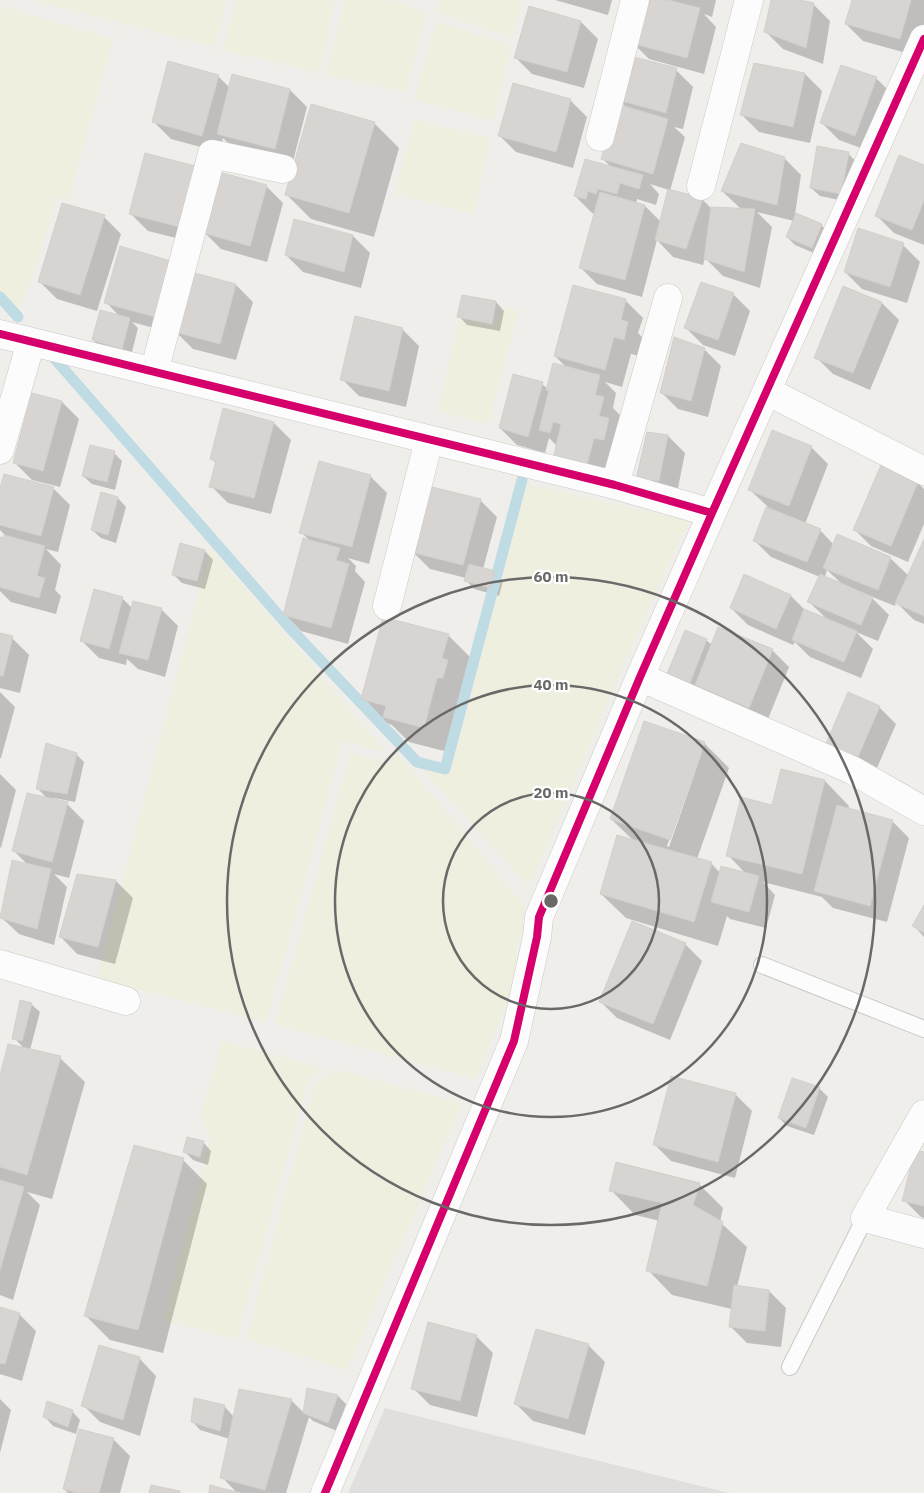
<svg xmlns="http://www.w3.org/2000/svg" width="924" height="1493" font-family="'IBM Plex Sans',sans-serif">
  <rect width="100%" height="100%" fill="#f0eeeb"/>
  <path fill="#efefdf" d="M30,0H227L215,47Z
    M236,0H335L320,73L223,50Z
    M344,0H391L426,12L406,92L327,75Z
    M440,0H523L512,38L437,12Z
    M0,6L113,39L69,199L57,198L32,279L19,310L0,288Z
    M436,22L512,45L493,120L414,100Z
    M414,120L490,138L474,214L395,194Z
    M503,307L519,311L488,424L438,411L459,319L495,326Z
    M527,484L688,521V528L681,537L635,639L529,887L421,768L450,774Z
    M210,548L384,749L381,752L343,740L267,1022L97,979Z
    M396,752L524,905L523,930L515,950L517,960V979L476,1079L275,1024L350,753L389,762Z
    M222,1041L324,1068L308,1082L237,1339L163,1320L211,1136L200,1118Z
    M334,1069L462,1103L347,1370L246,1339L315,1084Z"/>
  <path fill="#e0dfde" d="M385,1408L729,1493H348Z"/>
  <path fill="#0003" fill-rule="evenodd" d="M555,0H612L608,15Z
    M643,0H716L712,17L704,14L716,27L704,74L649,59L632,42Z
    M773,0H795L813,4L830,21L823,64L783,49L766,32Z
    M853,0H924V30L917,56L863,41L846,24Z
    M581,22L598,39L584,88L532,74L515,57Z
    M755,65L805,74L822,91L810,143L759,132L742,115Z
    M676,70L693,87L683,129L674,127L685,137L670,191L702,199L712,209H741L722,191L784,158L801,175L795,214L821,225L830,233L821,256L795,245L787,237L794,221L757,212L772,227L760,288L723,276L705,258L703,265L673,257L657,240L642,297L597,284L580,267L595,214L592,213L575,196L612,168L603,159L628,109L619,100ZM650,184L669,190L661,222L645,206L636,204L637,199L656,205L659,194Z
    M218,76L230,88L290,90L307,107L292,165L236,151L223,138L219,152L171,139L154,122Z
    M876,78L893,95L872,152L839,140L822,123Z
    M570,100L587,117L573,168L516,152L499,135Z
    M374,123L399,148L374,237L311,219L286,194Z
    M848,153L856,162L849,202L820,196L811,188Z
    M146,154L196,243L148,231L131,214Z
    M924,166V245L894,233L877,216Z
    M266,186L283,203L267,262L221,249L204,232Z
    M104,217L121,234L97,311L57,299L40,282Z
    M295,221L353,236L370,253L361,288L303,272L286,255Z
    M903,245L920,262L907,303L862,289L845,272Z
    M121,248L172,333L132,322L138,328L131,356L101,348L93,340L120,317L106,302Z
    M236,285L253,302L236,360L193,349L176,332Z
    M574,287L626,301L643,318L638,333L645,340L640,356L631,354L622,387L605,382L616,393L613,408L620,415L617,428L626,436L604,480L572,472L555,455L557,446L549,438L545,453L517,445L500,428L542,384L548,389L567,368L555,356Z
    M733,294L750,311L735,356L703,345L686,328Z
    M496,302L504,311L500,331L467,325L459,316Z
    M882,303L899,320L870,390L833,374L816,357Z
    M402,329L419,346L406,407L359,396L342,379Z
    M704,349L721,366L708,417L678,409L661,392Z
    M62,402L79,419L60,487L32,480L15,463Z
    M274,423L291,440L271,514L228,503L211,486L217,464L212,459Z
    M668,436L685,453L676,498L638,479Z
    M811,447L828,464L805,524L820,530L834,545L890,558L909,576L924,542V624L914,620L896,602L895,606L870,596L889,615L878,641L856,632L873,649L861,678L810,657L795,642L793,645L748,625L731,608L745,576L791,596L806,611L828,620L809,602L820,577L771,557L754,540L768,507L750,490ZM827,570L842,584L825,577Z
    M114,453L122,461L115,490L92,484L83,476Z
    M370,476L387,493L369,564L348,558L356,566L355,571L365,582L348,644L301,631L284,614L309,540L301,532Z
    M918,483L924,489V524L908,562L871,546L854,529Z
    M53,488L70,505L58,552L46,549L61,565L55,590L61,596L56,614L11,602L0,591V539L4,540L5,535L0,530V493Z
    M102,494L118,498L126,507L116,543L101,538L92,530Z
    M480,500L497,517L483,569L495,572L503,581L499,596L474,589L466,580V578L430,569L413,552Z
    M205,551L213,560L205,589L182,583L173,574Z
    M122,598L133,609H161L178,626L165,677L138,669L127,659L126,665L99,658L82,641Z
    M0,634L12,638L29,655L20,693L0,688Z
    M448,635L473,660L467,681L472,686L467,702H461L448,752L409,742L392,725L387,723L362,699Z
    M706,640L712,645L772,650L789,667L766,724L677,683L669,674Z
    M0,692L15,707L1,758H0Z
    M879,707L896,724L874,775L843,762Z
    M704,743L729,768L697,859L711,863L720,873L747,875L728,855L773,806L782,771L825,781L849,806L848,810L892,821L909,838L887,922L833,908L822,897L763,882L775,895L766,928L730,919L727,916L718,946L626,918L601,894L633,840L611,819ZM699,755H701L669,847L667,846Z
    M76,754L84,762L75,802L54,798V800L67,804L84,821L69,878L54,874L67,887L54,945L19,934L1,917L28,865L14,851L48,799L38,789Z
    M0,774L16,790L1,848L0,847Z
    M116,881L133,898L115,964L77,954L60,936Z
    M924,908V937L914,926Z
    M685,944L702,961L670,1040L617,1018L600,1001Z
    M31,1004L40,1012L30,1050L60,1058L85,1082L52,1199L27,1192L40,1205L13,1300L0,1295V1080L25,1049L14,1038Z
    M819,1088L828,1097L814,1135L787,1126L779,1118Z
    M735,1094L752,1111L735,1178L671,1161L654,1144Z
    M203,1142L211,1151L208,1165L193,1160L185,1152Z
    M924,1153V1218L921,1217L904,1200Z
    M183,1160L207,1184L163,1353L110,1340L85,1315Z
    M699,1184L723,1208L720,1222L747,1247L737,1287L769,1291L786,1308L781,1347L747,1343L730,1326L732,1309L672,1295L648,1270L660,1221L635,1215L611,1190Z
    M0,1308L19,1314L36,1331L22,1381L0,1374Z
    M476,1336L493,1353L477,1417L430,1405L413,1388Z
    M588,1345L605,1362L585,1435L533,1421L516,1404Z
    M139,1358L156,1376L140,1436L100,1422L83,1405Z
    M308,1390L338,1396L346,1404L337,1431L313,1421L309,1417L286,1493H237L222,1477L230,1439L200,1430L192,1421L224,1406L234,1417L291,1400L304,1413Z
    M0,1399L11,1410L0,1453Z
    M72,1411L80,1420L76,1434L53,1426L45,1417Z
    M113,1439L130,1456L120,1493H68L64,1489Z"/>
  <g fill="none" stroke-linecap="round" stroke-linejoin="round">
    <path stroke="#bfdbe3" stroke-width="11" d="M0,297L18,317
      M55,359L289,627L417,762L445,769L522,480"/>
  </g>
  <path fill="#d7d4d2" stroke="#d3d0cc" d="M642,0H668L700,8L687,58L631,43Z
    M771,0H800L814,3L806,48L764,32Z
    M852,0H911L900,39L845,24Z
    M529,6L581,21L567,72L514,58Z
    M630,56L677,68L666,113L618,100Z
    M168,61L219,75L202,136L152,122Z
    M754,63L805,73L793,127L740,115Z
    M841,65L877,77L855,136L820,123Z
    M232,74L290,89L275,149L217,134Z
    M513,83L571,99L556,152L498,136Z
    M311,104L375,122L349,213L285,195Z
    M617,104L668,119L653,174L601,159Z
    M741,143L785,157L777,205L721,191Z
    M817,146L849,152L841,194L810,188Z
    M145,153L195,166L179,227L129,214Z
    M899,155L924,165V200L912,230L875,216Z
    M585,159L643,175L639,189L620,183L617,194L598,189L596,194L588,191L586,199L574,196Z
    M219,172L267,185L250,246L203,233Z
    M668,189L703,198L686,249L655,240Z
    M600,192L645,205L625,280L579,268Z
    M62,203L105,215L80,295L38,282Z
    M711,207L755,209L744,272L704,259Z
    M796,213L822,224L812,248L786,237Z
    M294,219L353,235L344,272L285,255Z
    M858,228L904,243L890,287L844,272Z
    M120,246L171,261L155,317L104,303Z
    M191,272L236,284L220,344L175,332Z
    M701,282L734,293L718,340L684,328Z
    M573,285L626,299L621,320L628,322L624,340L614,337L605,370L554,356Z
    M843,286L882,302L853,373L814,358Z
    M462,295L496,301L492,324L457,317Z
    M100,310L130,318L122,349L92,340Z
    M355,316L403,328L389,391L340,380Z
    M674,337L705,348L691,401L660,393Z
    M553,363L600,375L595,395L604,397L599,416L609,418L604,440L594,438L587,464L554,455L561,424L553,422L550,433L539,430L549,390H546Z
    M513,374L543,382L528,437L499,428Z
    M32,393L62,401L43,471L13,463Z
    M223,408L274,422L254,498L209,487L216,461L210,459Z
    M772,430L812,446L789,506L748,490Z
    M647,432L668,435L659,481L636,479Z
    M90,445L115,451L107,482L82,476Z
    M319,461L371,475L352,547L299,533Z
    M881,465L918,482L891,546L853,530Z
    M4,474L54,487L41,536L0,525V488Z
    M428,486L481,499L463,565L411,552Z
    M101,492L118,497L108,535L91,530Z
    M766,507L821,529L807,562L753,541Z
    M837,534L891,557L878,590L823,568Z
    M4,535L45,546L37,576L45,578L39,598L0,587V537L3,538Z
    M303,538L340,548L336,560L349,564L331,628L283,615Z
    M924,539V616L895,603Z
    M180,543L205,550L197,581L172,575Z
    M469,564L495,571L491,588L464,581Z
    M744,574L791,595L776,629L730,608Z
    M820,574L873,597L861,625L807,602Z
    M94,589L123,597L109,649L80,641Z
    M133,601L162,608L148,660L119,653Z
    M804,609L857,631L844,662L792,640Z
    M383,617L449,634L442,658L448,660L443,678H437L424,728L383,717L386,706L361,699Z
    M718,627L773,649L749,708L695,685Z
    M685,630L707,639L690,683L667,674Z
    M0,633L13,636L3,676H0Z
    M848,692L880,706L857,759L825,746Z
    M644,721L705,742L670,840L610,819Z
    M46,743L77,753L67,794L36,789Z
    M781,769L825,780L802,874L726,856L741,797L772,805Z
    M27,793L68,802L52,862L12,851Z
    M837,805L893,820L870,906L814,891Z
    M617,835L712,862L694,922L600,894Z
    M12,860L51,869L37,929L0,918Z
    M721,866L759,876L749,912L711,902Z
    M77,874L116,880L98,947L59,937Z
    M924,905V933L912,926Z
    M632,921L686,943L653,1024L599,1002Z
    M20,1000L32,1003L22,1041L12,1039Z
    M8,1044L61,1056L27,1175L0,1167V1075Z
    M671,1076L736,1093L718,1162L653,1145Z
    M792,1078L820,1087L806,1128L778,1118Z
    M187,1137L204,1141L200,1157L183,1152Z
    M134,1145L184,1158L138,1330L84,1316Z
    M915,1150L924,1152V1206L902,1201Z
    M616,1162L700,1183L693,1205L723,1222L707,1286L646,1271L662,1203L609,1191Z
    M0,1180L24,1187L0,1270Z
    M734,1285L769,1290L765,1331L729,1327Z
    M0,1307L20,1313L5,1364L0,1363Z
    M428,1322L477,1335L460,1401L411,1389Z
    M536,1329L589,1344L568,1419L514,1404Z
    M99,1345L140,1357L123,1420L81,1406Z
    M307,1388L338,1395L328,1423L303,1413Z
    M239,1389L292,1399L265,1490L220,1478Z
    M194,1398L225,1405L220,1431L191,1422Z
    M47,1401L73,1410L68,1427L43,1417Z
    M79,1429L114,1438L99,1493H77L63,1489Z
    M151,1485L180,1491V1493H149Z
    M210,1485L241,1493H209Z"/>
  <g fill="none" stroke-linecap="round" stroke-linejoin="round">
    <g stroke="#c9c8c7" stroke-width="18">
      <path id="service" d="M762,965L924,1029
        M790,1367L865,1218"/>
    </g>
    <g stroke="#c9c8c7" stroke-width="29">
      <path id="minor" d="M600,137L635,0
        M701,186L749,0
        M0,334L615,485L712,513
        M154,372L212,154L283,169
        M767,391L924,471
        M0,450L31,342
        M615,485L668,298
        M387,606L429,440
        M640,677L852,770L924,811
        M0,964L126,1001
        M924,1114L865,1218L924,1234
        M325,1493L514,1041L537,937L539,917L640,677L712,513L924,39"/>
    </g>
    <use href="#service" stroke="#fdfcfc" stroke-width="16"/>
    <use href="#minor" stroke="#fdfcfc" stroke-width="28"/>
    <g stroke="#fff" stroke-width="11">
      <path id="cycleway" d="M0,334L615,485L712,513
        M325,1493L514,1041L537,937L539,917L640,677L712,513L924,39"/>
    </g>
    <use href="#cycleway" stroke="#d6006c" stroke-width="8"/>
  </g>
  <g fill="none" stroke="#6a6968" stroke-width="2.5">
    <circle cx="551" cy="901" r="108"/>
    <circle cx="551" cy="901" r="216"/>
    <circle cx="551" cy="901" r="324"/>
  </g>
  <circle cx="551" cy="901" r="8" fill="#6a6968" stroke="#fff" stroke-width="2.5"/>
  <g font-size="15" text-anchor="middle" font-weight="bold" fill="#6a6968" stroke="#fff" stroke-width="4.5" stroke-linejoin="round" paint-order="stroke">
    <text x="551" y="582">60 m</text>
    <text x="551" y="690">40 m</text>
    <text x="551" y="798">20 m</text>
  </g>
</svg>
